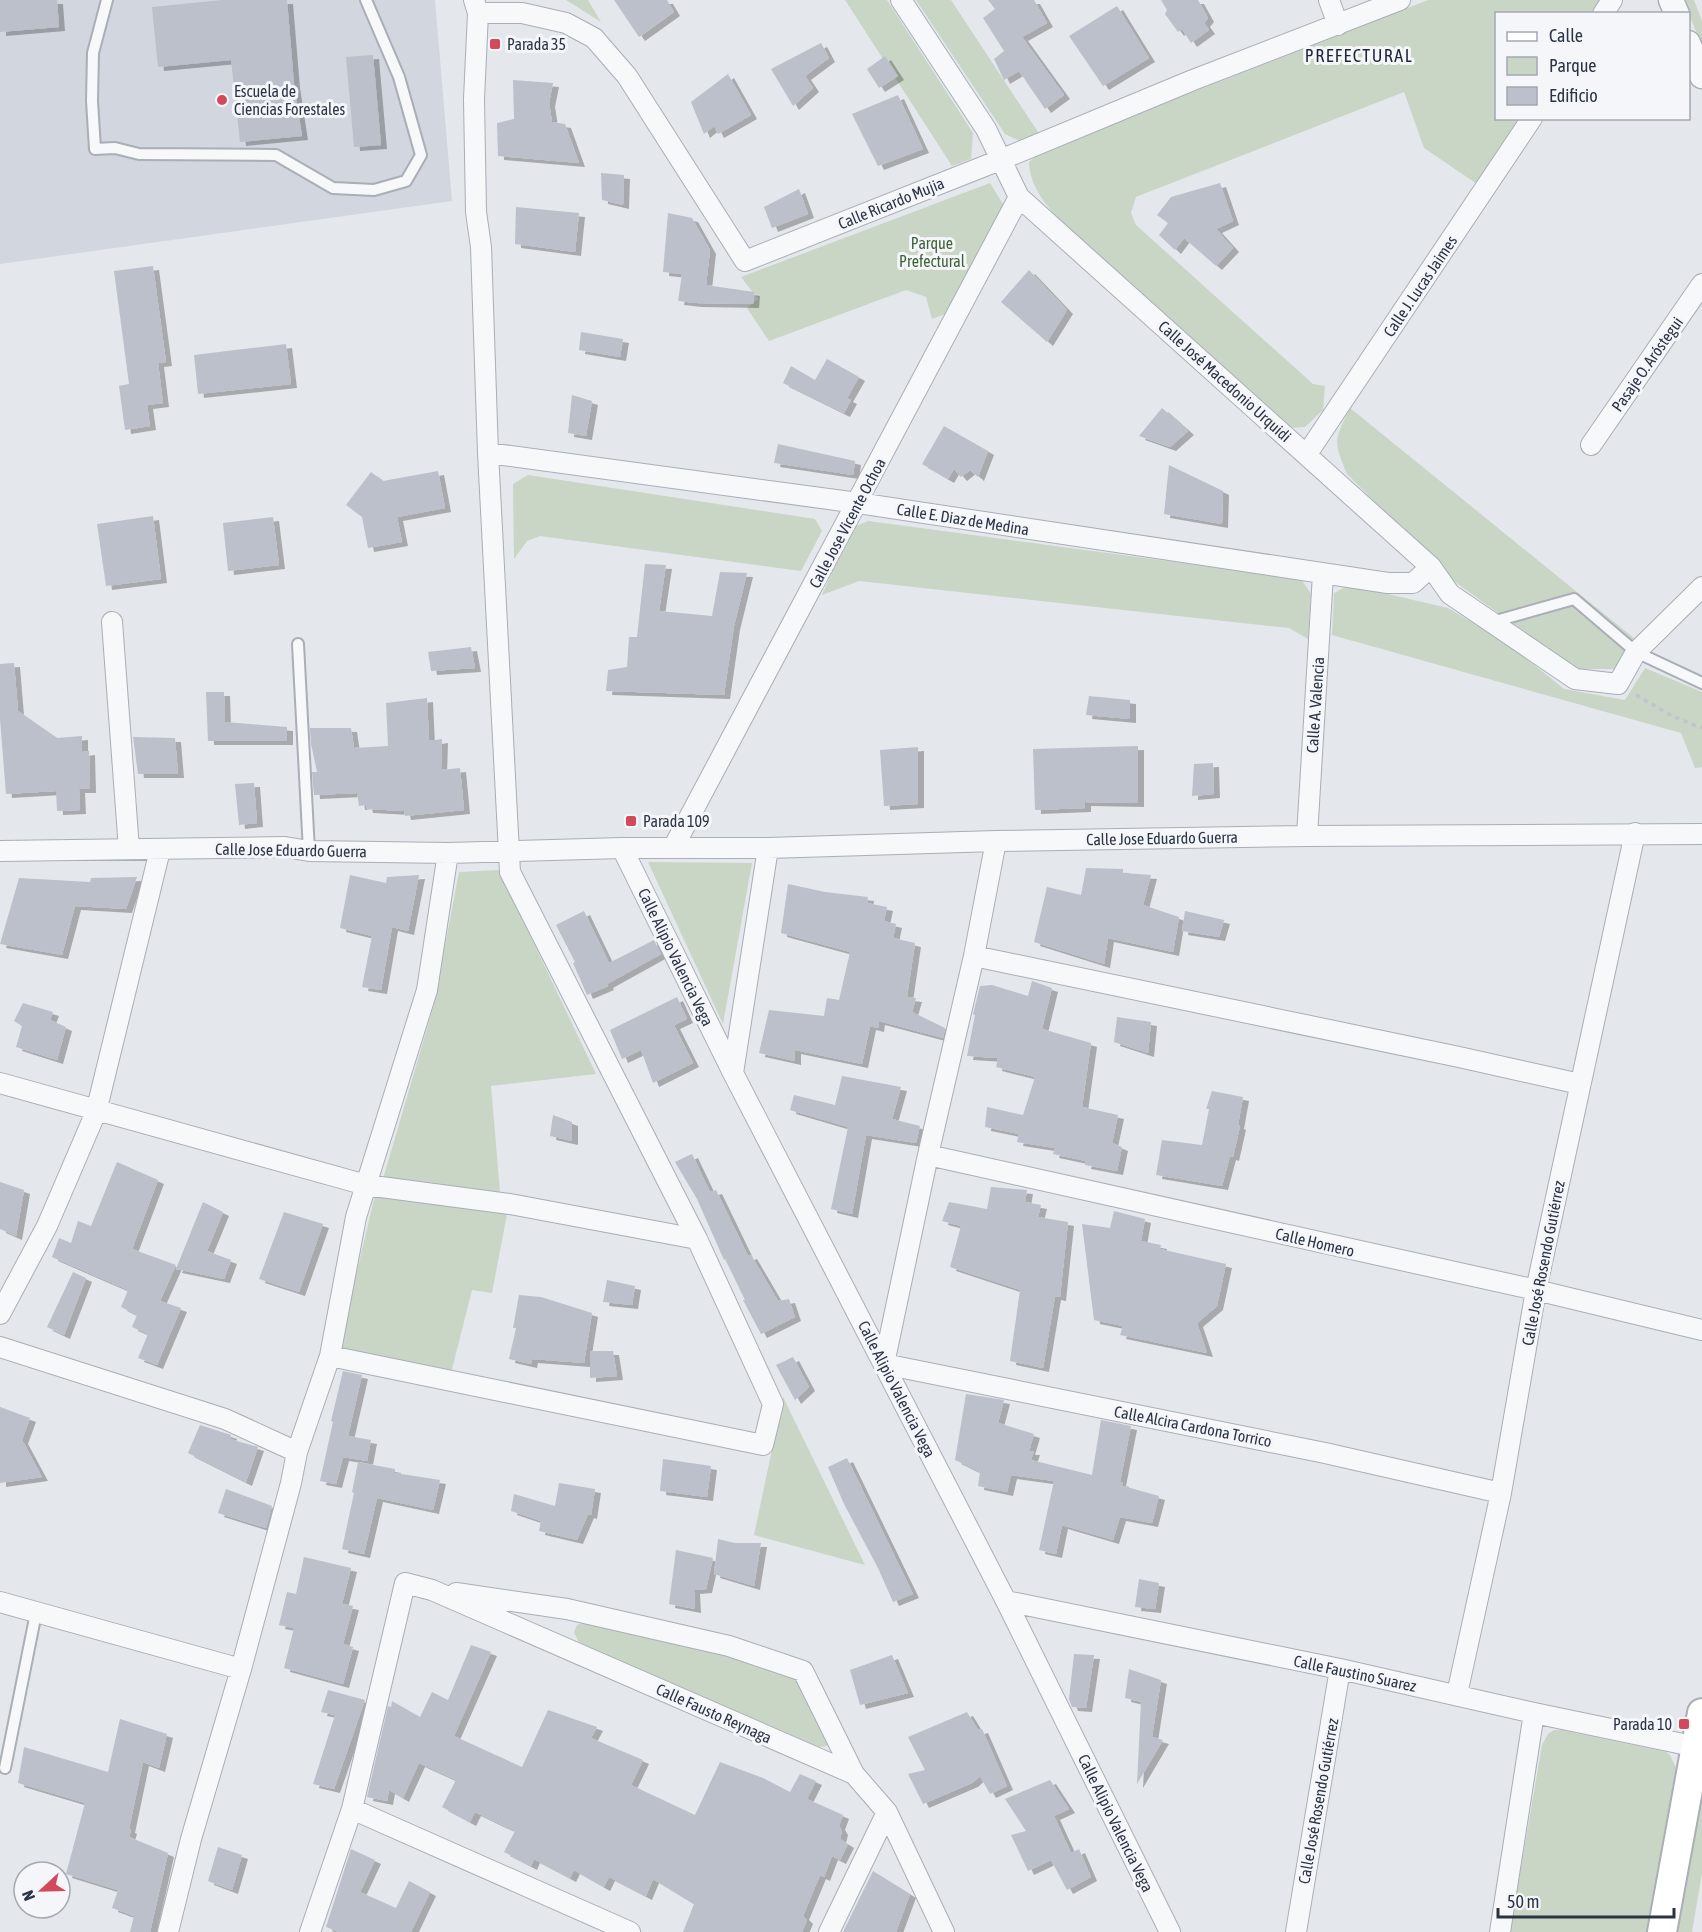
<svg xmlns="http://www.w3.org/2000/svg" width="1702" height="1932" font-family="'Asap Condensed',sans-serif">
  <defs>
    <filter id="shadow"><feDropShadow dx="6" dy="4" stdDeviation="0" flood-color="#0004"/></filter>
  </defs>
  <rect width="100%" height="100%" fill="#e4e7ec"/>
  <path fill="#d2d6de" d="M0,0H435L452,201L0,264Z"/>
  <path fill="#c9d6c5" d="M566,0H588L601,22Z
    M845,0H887L973,133L971,159L952,166Z
    M916,0H951L1040,135L1019,141L1005,134Z
    M1428,0H1600L1591,13L1496,14V118L1521,119L1477,184L1424,148L1404,92L1136,197L1131,213L1136,225L1313,384L1325,386L1323,410L1305,427L1289,428L1072,233C1053,212 1030,192 1029,162L1040,152Z
    M1683,0H1694L1702,21V46Z
    M990,183L1003,204L952,311L932,319L926,297L906,290L769,341L747,308L758,299L741,277Z
    M1350,408L1635,639L1614,669H1576L1455,582L1347,474C1333,440 1334,441 1350,408Z
    M528,475L815,519L822,531L801,571L540,536L527,541L514,559L513,484Z
    M868,521L1301,579L1311,594L1308,639L1289,628L859,581L822,595L851,528Z
    M1349,585L1448,608L1510,645L1564,689L1625,700L1645,668L1702,692V767L1695,768L1681,733L1332,635L1334,593Z
    M648,862L752,863L723,1024Z
    M499,870L596,1074L491,1086L500,1192L383,1179L433,1008L459,872Z
    M375,1195L507,1214L492,1293L472,1290L451,1373L338,1351Z
    M783,1397L865,1565L754,1535Z
    M588,1621L762,1663L798,1681L831,1739L827,1746L819,1747L589,1648L578,1641L574,1632L577,1625Z
    M1554,1730H1561L1666,1752L1670,1755L1676,1768L1647,1932H1510L1542,1745L1548,1734Z
    M1702,1771V1873L1692,1932H1672Z"/>
  <path fill="#bbc0ca" filter="url(#shadow)" d="M0,0H57L59,27L0,32Z
    M222,0H287L294,84L302,136L240,142L231,60L158,67L152,7Z
    M614,0H667L674,12L639,37Z
    M988,0H1034L1047,23L1022,37L1064,95L1045,109L1019,71L1004,80L994,59L1004,51L983,18L995,9Z
    M1161,0H1198L1208,18L1204,23L1209,30L1191,43L1182,29L1178,32L1165,14L1167,10Z
    M1117,6L1149,58L1103,86L1069,36Z
    M821,43L829,58L805,76L813,88L793,106L771,69Z
    M373,55L381,145L354,147L346,57Z
    M885,56L898,76L879,88L867,69Z
    M728,74L751,115L718,134L714,126L704,134L691,102Z
    M513,80L553,83L549,103L552,122L565,124L579,163L498,156L497,123L514,119Z
    M898,95L923,149L878,166L852,114Z
    M601,173L624,175L623,205L602,200Z
    M1220,183L1233,221L1216,229L1233,248L1216,266L1184,238L1175,250L1159,235L1168,223L1157,215L1171,197Z
    M799,189L808,214L772,228L764,207Z
    M516,207L579,213L575,252L515,244Z
    M668,213L692,218L710,250L706,285L754,292L753,304L696,303L678,301L682,274L663,272Z
    M153,266L166,362L158,363L163,403L147,405L150,426L125,430L119,386L129,384L114,271Z
    M1029,270L1067,310L1047,342L1001,302Z
    M581,332L623,339L620,357L579,350Z
    M286,344L291,384L198,394L194,355Z
    M827,359L859,377L847,398L851,400L844,413L783,383L791,366L815,380Z
    M572,395L592,401L586,436L568,433Z
    M1162,408L1188,431L1170,447L1139,436Z
    M944,426L988,451L978,477L970,470L961,477L954,469L948,479L922,464Z
    M778,444L855,461L853,475L774,463Z
    M1169,465L1223,491L1222,524L1164,514Z
    M438,471L445,508L397,517L402,542L368,548L362,517L346,505L371,472L383,481Z
    M153,516L161,579L106,586L97,524Z
    M273,517L279,565L228,571L223,523Z
    M645,564L666,565L659,611L712,616L720,572L747,573L734,626L724,695L606,691L608,670L627,667L629,637H637Z
    M471,647L475,668L431,671L428,652Z
    M14,663L18,711L57,738L82,736V752L89,751L90,789H79L80,810L57,811L56,791L6,794L0,719V664Z
    M206,692H224L225,722L287,727V741H208Z
    M1089,696L1130,700V719L1086,715Z
    M427,698L429,741L442,739L441,770L460,768L464,810L405,816L404,811L367,809L366,805L359,806L357,793L314,795L312,772H317L311,744L310,728H351L354,748L388,746L386,703Z
    M133,737L175,738L178,774H138Z
    M1138,746V803L1085,802V808L1035,810L1033,749Z
    M918,747V804L884,806L880,750Z
    M1213,763L1214,794L1192,796L1194,764Z
    M254,783L257,823L239,825L235,784Z
    M1086,868L1123,869V873L1151,875L1143,905L1179,917L1173,952L1108,938L1104,964L1034,942L1047,887L1081,895Z
    M350,875L386,883L387,877L419,875L408,931L392,927L381,990L362,987L372,936L340,928Z
    M137,877L126,909L75,906L62,955L0,944L19,878L90,882L91,878Z
    M788,884L825,892L868,897L867,903L887,907L884,921L896,924L893,938L915,943L907,997L916,998L912,1012L945,1028L943,1038L879,1021L878,1028L870,1026L862,1064L795,1050V1061L759,1053L769,1010L824,1016L827,998L839,1000L850,952L781,933Z
    M584,911L609,963L654,940L661,954L607,984L608,986L587,995L573,963L575,962L556,925Z
    M1185,911L1224,920L1219,937L1182,931Z
    M1032,981L1052,988L1042,1029L1091,1043L1082,1107L1118,1115L1112,1143L1122,1147L1117,1171L1085,1165L1086,1161L1053,1154L1055,1148L1017,1142L1019,1134L985,1127L987,1107L1023,1115L1035,1077L996,1067L998,1058L967,1056L975,1015L973,1014L980,986L992,985L1028,996Z
    M677,997L687,1019L674,1025L693,1063L653,1083L641,1050L622,1059L610,1030Z
    M23,1003L53,1012L50,1020L66,1027L57,1060L16,1047L22,1026L14,1021Z
    M1117,1017L1151,1022L1148,1053L1114,1042Z
    M842,1076L901,1087L892,1119L920,1126L916,1143L866,1135L852,1214L831,1209L848,1127L790,1110L794,1095L835,1105Z
    M1212,1091L1243,1097L1238,1125L1240,1126L1233,1157L1230,1156L1222,1186L1156,1175L1162,1140L1202,1145L1209,1109H1206Z
    M553,1115L572,1122V1141L550,1136Z
    M692,1154L710,1192L716,1190L748,1256L751,1255L778,1301L789,1299L795,1317L761,1334L743,1300H745L725,1259L724,1260L697,1199L675,1162Z
    M117,1162L158,1180L132,1249L176,1265L160,1301L181,1308L157,1365L138,1358L148,1334L132,1327L137,1315L121,1307L128,1290L52,1257L59,1238L71,1243L78,1221L91,1226Z
    M0,1182L24,1190L16,1236L0,1229Z
    M991,1187L1027,1190L1025,1202L1041,1205L1038,1217L1068,1222L1060,1297L1055,1296L1043,1368L1010,1361L1020,1290L950,1267L961,1226L942,1221L949,1202L987,1209Z
    M203,1202L223,1212L207,1251L231,1260L224,1279L176,1269Z
    M1114,1211L1145,1219L1141,1241L1161,1245L1160,1249L1226,1264L1217,1306L1197,1323L1207,1353L1120,1335L1123,1326L1094,1320L1082,1224L1110,1228Z
    M284,1212L323,1224L299,1292L259,1279Z
    M73,1272L86,1278L64,1335L47,1327Z
    M607,1280L635,1286L632,1305L603,1302Z
    M519,1295L541,1297L592,1313L584,1363L532,1359L531,1364L509,1359L516,1328H513Z
    M590,1351H613L617,1376L590,1378Z
    M793,1357L809,1387L795,1400L776,1365Z
    M343,1371L362,1375L348,1436L371,1440L367,1461L343,1457L336,1484L320,1481L333,1422L331,1421Z
    M966,1394L1004,1400L998,1423L1034,1434L1029,1451H1034L1031,1460L1092,1475L1101,1420L1131,1426L1120,1482L1123,1483V1486L1159,1496L1152,1523L1120,1517L1113,1540L1062,1525L1056,1554L1039,1550L1054,1481L1011,1475L1007,1492L978,1486L980,1472L955,1460Z
    M0,1407L30,1418L22,1440L42,1477L0,1483Z
    M200,1425L231,1435L230,1439L258,1447L246,1482L188,1453Z
    M847,1458L913,1594L893,1602L878,1568L844,1504L828,1467Z
    M663,1459L711,1466L707,1497L660,1491Z
    M358,1462L395,1469V1473L440,1480L433,1510L377,1498L364,1554L342,1549L354,1493L352,1492Z
    M559,1483L595,1489L591,1515L588,1514L577,1540L539,1531L541,1521L511,1511L514,1494L555,1506Z
    M226,1489L272,1506L266,1528L218,1513Z
    M718,1539L735,1543H761L754,1586L714,1574Z
    M676,1550L713,1558L706,1589L694,1590L695,1609L669,1604Z
    M304,1557L351,1568L342,1604L353,1606L343,1644L353,1647L343,1684L284,1668L294,1628L279,1625L287,1592L296,1594Z
    M1139,1579L1159,1583L1155,1609L1135,1607Z
    M471,1645L491,1652L454,1736L522,1767L548,1710L597,1727L591,1738L643,1760L631,1785L695,1815L720,1762L763,1778L790,1792L800,1774L816,1781L807,1799L843,1815L839,1826L842,1831L840,1839L848,1844L840,1860L832,1856L824,1877L820,1875L803,1916L807,1920L802,1932H683L694,1904L653,1879L646,1896L609,1877L604,1887L574,1870L570,1878L534,1859L531,1866L504,1852L515,1831L475,1812L470,1822L442,1807L456,1780L419,1763L403,1798L389,1790L387,1801L367,1797L388,1706L391,1707L392,1701L420,1717L432,1692L448,1700Z
    M1074,1654L1094,1655L1086,1708L1072,1707L1069,1699Z
    M892,1655L908,1693L860,1705L850,1670Z
    M1129,1669L1161,1680L1152,1737L1163,1740L1137,1784L1141,1702L1125,1698Z
    M328,1690L365,1700L334,1789L313,1784L335,1715L321,1712Z
    M967,1712L978,1730L982,1729L1007,1786L990,1794L980,1776L972,1783L923,1804L908,1774L925,1770L908,1737Z
    M120,1719L167,1734L159,1768L143,1762L129,1829L131,1830L129,1837L168,1853L150,1932H130L134,1916L112,1908L118,1890L66,1874L85,1803L18,1783L24,1747L108,1772Z
    M1050,1780L1069,1809L1054,1816L1071,1853L1079,1849L1091,1877L1067,1890L1051,1860L1028,1871L1011,1835L1026,1831L1005,1799Z
    M218,1847L242,1855L232,1890L208,1881Z
    M351,1849L375,1860L360,1892L396,1908L409,1881L430,1892L411,1932H339L326,1927Z
    M873,1871L910,1894L896,1932H843Z"/>
  <g fill="none" stroke-linecap="round" stroke-linejoin="round">
    <g stroke="#a9aeb7" stroke-width="14">
      <path id="service" d="M107,0L93,53L92,101L95,149L115,148L139,154L276,155L333,188L374,190L406,181L421,155L399,77L366,0
        M1492,622L1574,599L1636,652L1702,683
        M298,644L309,851
        M5,1768L36,1613"/>
    </g>
    <g stroke="#a9aeb7" stroke-width="22">
      <path id="minor" d="M901,0L986,129L1019,197L1431,567L1450,594L1575,679L1618,684L1636,652L1702,587
        M1329,0L1338,25
        M478,13H522L566,23L594,38L627,76L745,261L1000,160L1193,80L1400,0
        M1603,14L1612,0
        M1591,445L1702,284
        M488,453L858,503L1388,583H1413L1431,567
        M1307,454L1532,118
        M112,622L129,849
        M1307,836L1323,574
        M622,848L733,1073L1006,1601L1170,1932
        M673,848L1019,197
        M0,851L285,847L309,851L448,853L622,848H768L996,841L1307,836L1702,834
        M974,956L1459,1057L1580,1084
        M733,1073L768,848
        M0,1083L366,1185L510,1204L697,1239
        M928,1155L1536,1290L1702,1330
        M0,1314L47,1226L96,1112L160,850
        M0,1347L225,1419L297,1452
        M330,1356L763,1445L773,1404L697,1239L510,872L488,453L481,247L476,212L474,99L478,13L474,0
        M884,1364L1325,1453L1501,1493
        M884,1364L928,1155L974,956L996,841
        M456,1593L567,1609L729,1646L803,1671L854,1774
        M1006,1601L1340,1669L1534,1713L1702,1748
        M0,1602L241,1669
        M1457,1694L1501,1493L1536,1290L1635,833
        M352,1809L630,1932
        M168,1932L191,1839L241,1669L291,1483L297,1452L330,1356L356,1217L427,990L448,853
        M310,1932L352,1809L405,1583L432,1590L854,1774L887,1812L944,1932
        M829,1932L887,1812
        M1296,1932L1340,1669
        M1500,1932L1534,1713"/>
    </g>
    <g stroke="#a9aeb7" stroke-width="27">
      <path id="tertiary" d="M1671,0L1677,14
        M1688,43L1702,76"/>
    </g>
    <g stroke="#a9aeb7" stroke-width="32">
      <path id="secondary" d="M1662,1932L1702,1713"/>
    </g>
    <path stroke="#c2c5cb" stroke-width="4" stroke-dasharray="4.5 4.5" stroke-linecap="butt" d="M1636,695L1672,716L1702,728"/>
    <use href="#service" stroke="#f7f8fa" stroke-width="10"/>
    <use href="#minor" stroke="#f7f8fa" stroke-width="20"/>
    <use href="#tertiary" stroke="#f7f8fa" stroke-width="24"/>
    <use href="#secondary" stroke="#fff" stroke-width="28"/>
  </g>
  <g fill="#d1495b" stroke="#f4f6f9" stroke-width="2">
    <rect x="489" y="38" width="12" height="12" rx="3"/>
    <circle cx="222" cy="100" r="6"/>
    <rect x="625" y="815" width="12" height="12" rx="3"/>
    <rect x="1678" y="1718" width="12" height="12" rx="3"/>
  </g>
  <g text-anchor="middle" stroke-width="6" stroke-linejoin="round" paint-order="stroke">
    <g font-size="16" fill="#2b3445" stroke="#f4f6f9" text-anchor="start">
      <text x="507" y="50">Parada 35</text>
      <text x="234" y="97">Escuela de<tspan x="234" dy="18">Ciencias Forestales</tspan></text>
      <text x="643" y="827">Parada 109</text>
      <text x="1672" y="1730" text-anchor="end">Parada 10</text>
    </g>
    <g font-size="16" fill="#2b3445" stroke="#f4f6f9">
      <text transform="translate(891 203) rotate(-22)" y="6">Calle Ricardo Mujia</text>
      <text transform="translate(1420 286) rotate(-56)" y="6">Calle J. Lucas Jaimes</text>
      <text transform="translate(1647 364) rotate(-55)" y="6">Pasaje O. Aróstegui</text>
      <text transform="translate(1225 381) rotate(42)" y="6">Calle José Macedonio Urquidi</text>
      <text transform="translate(963 519) rotate(9)" y="6">Calle E. Diaz de Medina</text>
      <text transform="translate(847 523) rotate(-62)" y="6">Calle Jose Vicente Ochoa</text>
      <text transform="translate(1315 705) rotate(-86)" y="6">Calle A. Valencia</text>
      <text transform="translate(1162 838) rotate(-1)" y="6">Calle Jose Eduardo Guerra</text>
      <text transform="translate(291 850) rotate(1)" y="6">Calle Jose Eduardo Guerra</text>
      <text transform="translate(676 957) rotate(64)" y="6">Calle Alipio Valencia Vega</text>
      <text transform="translate(1315 1242) rotate(13)" y="6">Calle Homero</text>
      <text transform="translate(1543 1263) rotate(-79)" y="6">Calle José Rosendo Gutiérrez</text>
      <text transform="translate(897 1389) rotate(63)" y="6">Calle Alipio Valencia Vega</text>
      <text transform="translate(1193 1426) rotate(11)" y="6">Calle Alcira Cardona Torrico</text>
      <text transform="translate(1355 1673) rotate(12)" y="6">Calle Faustino Suarez</text>
      <text transform="translate(714 1713) rotate(24)" y="6">Calle Fausto Reynaga</text>
      <text transform="translate(1318 1801) rotate(-80)" y="6">Calle José Rosendo Gutiérrez</text>
      <text transform="translate(1116 1823) rotate(64)" y="6">Calle Alipio Valencia Vega</text>
    </g>
    <g font-size="16" fill="#3f6138" stroke="#f4f6f9">
      <text x="932" y="249">Parque<tspan x="932" dy="18">Prefectural</tspan></text>
    </g>
    <g font-size="18" letter-spacing="1.5" fill="#1d2536" stroke="#f4f6f9">
      <text x="1359" y="62">PREFECTURAL</text>
    </g>
  </g>
  <rect x="1495" y="12" width="195" height="108" fill="#f4f6f9" stroke="#a4a8b1" stroke-width="1.5"/>
  <rect x="1507" y="32" width="30" height="9" fill="#ffffff" stroke="#a4a8b1" stroke-width="1.5"/>
  <text x="1549" y="42" font-size="18" fill="#2b3445">Calle</text>
  <rect x="1507" y="57" width="30" height="18" fill="#c9d6c5" stroke="#a4a8b1" stroke-width="1.5"/>
  <text x="1549" y="72" font-size="18" fill="#2b3445">Parque</text>
  <rect x="1507" y="87" width="30" height="18" fill="#bbc0ca" stroke="#a4a8b1" stroke-width="1.5"/>
  <text x="1549" y="102" font-size="18" fill="#2b3445">Edificio</text>
  <g transform="translate(42 1890) rotate(248)"><circle r="28" fill="#f4f6f9" stroke="#a4a8b1" stroke-width="1.5"/>
  <path d="M0-4.5L10 22L0 15L-10 22Z" fill="#d1495b"/>
  <text y="-9" font-size="16" font-weight="bold" text-anchor="middle" fill="#2b3445">N</text>
  </g>
  <path d="M1498 1908v9h176v-9" fill="none" stroke="#2b3445" stroke-width="3"/>
  <text x="1507" y="1908" font-size="18" fill="#2b3445" stroke="#f4f6f9" stroke-width="4.5" paint-order="stroke">50 m</text>
</svg>
